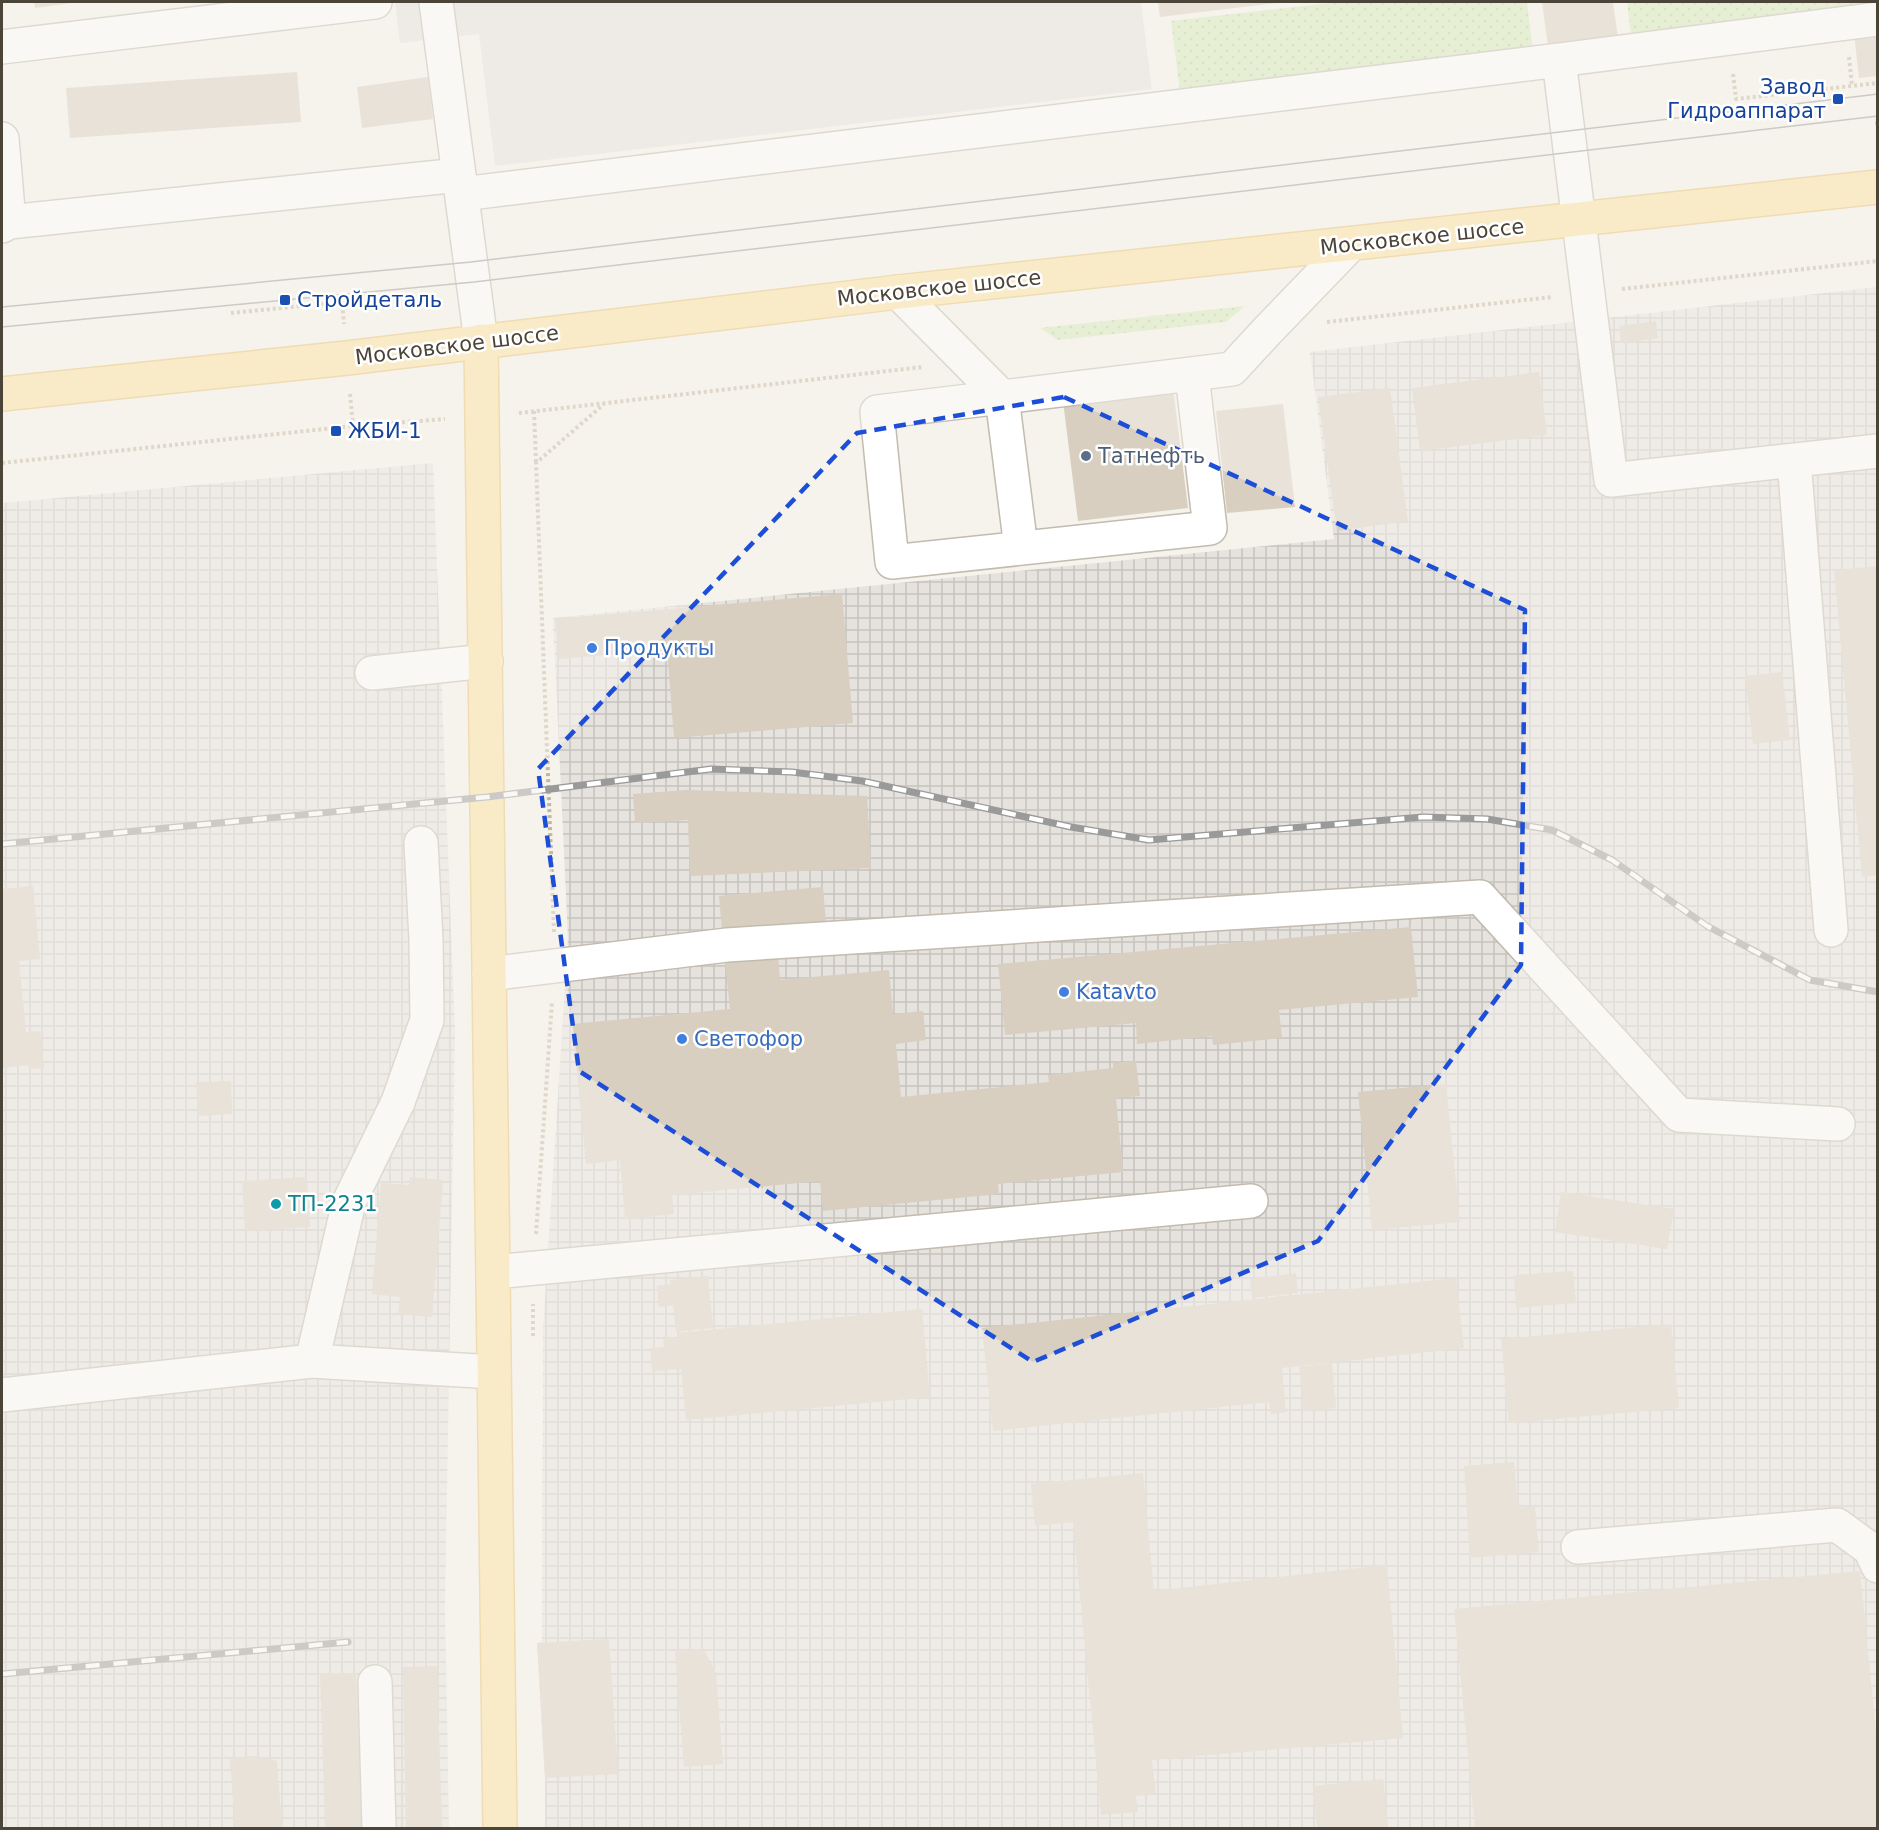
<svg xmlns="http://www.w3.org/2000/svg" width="1879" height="1830" font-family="'DejaVu Sans',sans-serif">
  <defs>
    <pattern id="industrial-grid" width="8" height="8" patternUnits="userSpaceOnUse" patternTransform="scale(1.5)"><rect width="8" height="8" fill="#e6e2dd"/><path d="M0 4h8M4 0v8" fill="none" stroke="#c7c3be"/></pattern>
    <pattern id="grass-dots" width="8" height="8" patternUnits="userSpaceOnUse" patternTransform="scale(1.5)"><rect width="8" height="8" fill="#d2eab5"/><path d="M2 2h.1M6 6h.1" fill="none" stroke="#b6ca9c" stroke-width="1.8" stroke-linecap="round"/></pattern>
  </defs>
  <rect width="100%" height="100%" fill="#f6f3ec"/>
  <path fill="url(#industrial-grid)" d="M1877,287V1828H545V1778L537,1643L542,1642L543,1329L568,939L553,618L1334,539L1310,352Z
    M433,463L455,1033L445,1607L449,1828H2V503Z"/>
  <path fill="url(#grass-dots)" d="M1339,2H1527L1533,52L1180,92L1171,21Z
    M1627,2H1870L1871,4L1631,35Z
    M1245,306L1226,322L1058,340L1040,328Z"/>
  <path fill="#e5e3e0" d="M395,2H1141L1152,89L495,166L479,34L400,43Z"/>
  <path fill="#d8cfc1" d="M34,2H72V3L35,8Z
    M1158,2H1276V3L1160,17Z
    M1542,2H1613L1619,45L1549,54Z
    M1878,31V76L1859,78L1854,34Z
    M297,72L301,122L70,138L66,88Z
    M428,77L433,119L362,128L357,87Z
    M1656,321L1658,338L1621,343L1619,326Z
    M1539,372L1547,435L1420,451L1412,388Z
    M1173,388L1188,508L1078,521L1063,401Z
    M1390,388L1408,521L1337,531L1318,397Z
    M1283,404L1295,507L1227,513L1216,411Z
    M1878,566V875L1862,877L1834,570Z
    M842,594L853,723L674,738L667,650L559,659L555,619Z
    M1782,672L1790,740L1753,744L1745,676Z
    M686,790L867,796L871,868L690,876L688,820L635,823L633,794Z
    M33,886L40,959L19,961L26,1032L40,1031L44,1068L29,1069L28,1065L2,1068V889Z
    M823,887L826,923L722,931L719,896Z
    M1411,927L1418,997L1279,1010L1282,1038L1213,1045L1212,1036L1137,1044L1136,1023L1005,1035L998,964Z
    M778,956L780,980L889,970L893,1014L923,1011L926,1040L896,1044L901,1097L1049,1082L1048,1075L1113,1068V1063L1136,1061L1140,1096L1116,1098L1123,1172L998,1184L999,1194L823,1211L820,1181L672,1195L674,1214L625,1219L620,1160L586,1164L572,1024L730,1009L725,961Z
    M231,1081L232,1114L198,1116L196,1082Z
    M1446,1084L1460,1222L1372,1230L1358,1092Z
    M307,1177L310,1227L245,1231L242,1181Z
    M410,1177L443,1180L432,1317L398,1314L400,1297L372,1294L381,1183L409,1185Z
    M1561,1192L1674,1209L1667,1249L1555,1232Z
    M1573,1271L1576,1303L1516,1308L1514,1275Z
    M1296,1273L1298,1293L1252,1298L1250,1279Z
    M708,1276L713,1328L676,1332L673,1305L659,1307L657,1286L671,1284L670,1280Z
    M1456,1278L1464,1348L1282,1368L1286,1412L1271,1414L1269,1402L993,1431L982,1328Z
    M922,1309L930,1397L686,1420L681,1369L652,1371L650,1348L664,1347L663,1338L678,1337L677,1333Z
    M1671,1324L1679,1408L1509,1423L1501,1339Z
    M1332,1363L1336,1408L1304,1411L1299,1367Z
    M1514,1462L1518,1508L1535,1506L1539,1552L1470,1558L1464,1466Z
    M1143,1473L1154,1591L1387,1565L1403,1738L1152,1760L1156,1794L1136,1796L1138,1812L1101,1815L1073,1522L1035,1526L1031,1484Z
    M1860,1571L1878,1752V1828H1475L1454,1609Z
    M609,1639L618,1774L545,1778L537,1643Z
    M704,1650L716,1673L723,1764L684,1767L675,1652Z
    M437,1666L442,1828H406L403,1667Z
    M320,1673H356L362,1828H325Z
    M254,1756L277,1761L282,1828H235L230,1758Z
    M1383,1779L1388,1828H1317L1313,1786Z"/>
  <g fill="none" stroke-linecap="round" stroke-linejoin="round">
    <g stroke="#c2bbae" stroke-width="36">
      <path id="minor" d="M436,2L481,341
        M1878,19L1559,60L1611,480L1878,451
        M2,47L375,2
        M2,139L9,222
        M462,194L1559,60
        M2,226L9,222L459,175
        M898,292L1002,397L1232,369L1270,328L1351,244
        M1794,460L1831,930
        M1021,548L1002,397L877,412L892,562L1210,528L1192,375
        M372,673L486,661
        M489,974L727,945L1480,897L1679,1115L1838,1124
        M493,1272L1251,1201
        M312,1361L349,1202L398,1102L427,1020L426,940L421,843
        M2,1395L312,1361L494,1372
        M1578,1547L1837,1525L1870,1549L1878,1566
        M375,1682L379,1828"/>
    </g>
    <g stroke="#e6c16a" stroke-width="36">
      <path id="major" d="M481,341L500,1828
        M2,394L347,358L898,292L1878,187"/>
    </g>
    <path stroke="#c4b79f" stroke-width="4" stroke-dasharray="3 3" stroke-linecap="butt" d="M1849,57L1852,86
      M1733,74L1736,99L1878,83
      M1875,123H1878
      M1622,289L1878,261
      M231,313L342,302L344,324
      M1327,322L1552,297
      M350,394L353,426
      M534,411L536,462
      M519,413L923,367
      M2,463L353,426L445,419
      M554,932L536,463L604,404
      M536,1234L552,1002
      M533,1336V1304"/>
    <use href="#minor" stroke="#fff" stroke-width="33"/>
    <use href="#major" stroke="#ffe39c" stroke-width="33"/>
    <path stroke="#9a9a9a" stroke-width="1.5" d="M2,307L471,262L1878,94
      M2,327L474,282L1878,116"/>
    <g stroke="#9a9a9a" stroke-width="7">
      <path id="rail" d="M2,844L487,797L711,769L792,772L862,781L1071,827L1149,840L1423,817L1487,819L1552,830L1612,860L1707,926L1810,980L1878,992
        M2,1674L348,1642"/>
    </g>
    <use href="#rail" stroke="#fff" stroke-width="4.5" stroke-dasharray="14" stroke-linecap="butt"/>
  </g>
  <path d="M0 0H1879V1830H0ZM1064,397L1525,610L1521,965L1318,1241L1033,1362L579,1071L538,769L857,433Z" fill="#f6f3ec" fill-opacity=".55" fill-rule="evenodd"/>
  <path fill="none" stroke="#1d4ed8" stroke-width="4.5" stroke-dasharray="12 8" stroke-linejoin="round" d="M1064,397L1525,610L1521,965L1318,1241L1033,1362L579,1071L538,769L857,433Z"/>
  <g fill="#1a4fb4" stroke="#fff" stroke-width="2">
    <rect x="1832" y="93" width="12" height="12" rx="3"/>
    <rect x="279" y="294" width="12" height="12" rx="3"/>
    <rect x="330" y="425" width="12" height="12" rx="3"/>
  </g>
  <circle fill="#5c6f8a" stroke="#fff" stroke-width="2" cx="1086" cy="456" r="6"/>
  <g fill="#3f7fe0" stroke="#fff" stroke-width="2">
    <circle cx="592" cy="648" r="6"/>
    <circle cx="1064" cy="992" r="6"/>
    <circle cx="682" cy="1039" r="6"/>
  </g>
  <circle fill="#0f9aa8" stroke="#fff" stroke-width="2" cx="276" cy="1204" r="6"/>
  <g text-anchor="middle" stroke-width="5" stroke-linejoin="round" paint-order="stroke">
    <g font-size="21" fill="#164399" stroke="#fff" text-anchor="start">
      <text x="1826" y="94" text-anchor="end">Завод<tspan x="1826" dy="24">Гидроаппарат</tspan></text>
      <text x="297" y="307">Стройдеталь</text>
      <text x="348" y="438">ЖБИ-1</text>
    </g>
    <g font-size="21" fill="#4b4439" stroke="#fff">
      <text transform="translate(1422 237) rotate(-6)" y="7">Московское шоссе</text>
      <text transform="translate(939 288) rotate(-6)" y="7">Московское шоссе</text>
      <text transform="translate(457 345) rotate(-7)" y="7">Московское шоссе</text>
    </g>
    <g font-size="21" fill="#4e5e75" stroke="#fff" text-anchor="start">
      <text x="1098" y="463">Татнефть</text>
    </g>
    <g font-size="21" fill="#366cbe" stroke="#fff" text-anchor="start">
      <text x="604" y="655">Продукты</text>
      <text x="1076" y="999">Katavto</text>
      <text x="694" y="1046">Светофор</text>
    </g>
    <g font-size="21" fill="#0d838f" stroke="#fff" text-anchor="start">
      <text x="288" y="1211">ТП-2231</text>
    </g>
  </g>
  <rect width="1879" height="1830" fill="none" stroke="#4b4439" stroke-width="6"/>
</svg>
